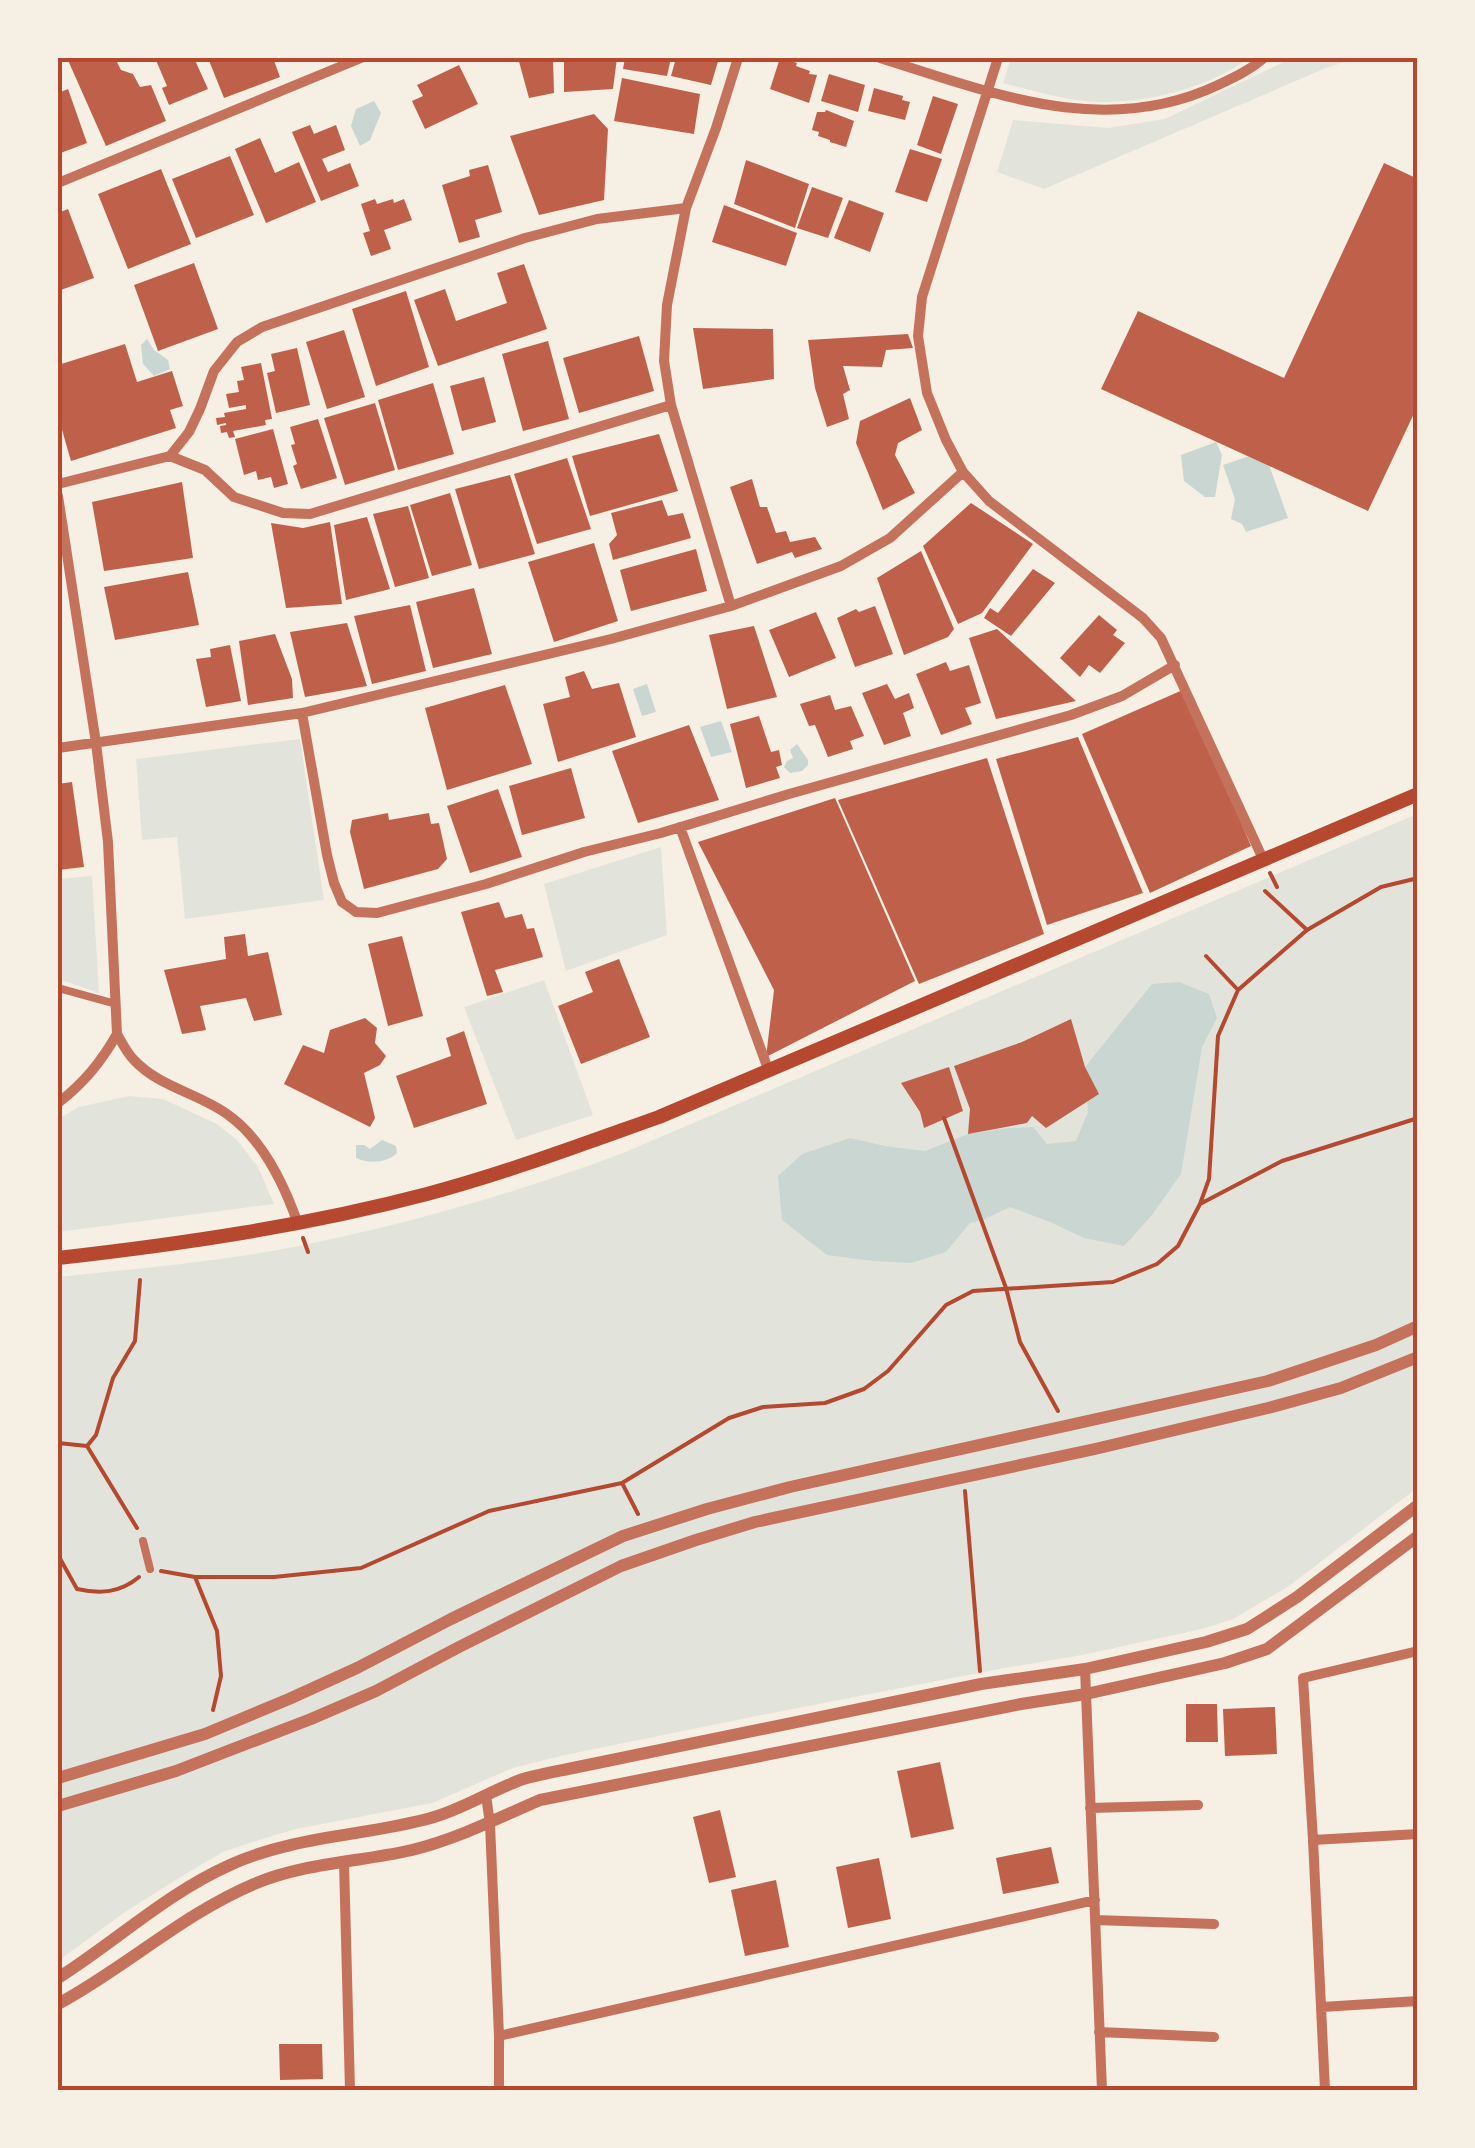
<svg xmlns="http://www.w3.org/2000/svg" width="1475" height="2148" font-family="'Nunito Sans',sans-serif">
  <rect width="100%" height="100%" fill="#f6efe4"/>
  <path fill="#e2e4dc" d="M1011,58H1248C1212,87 1148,103 1102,102C1068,102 1035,91 1003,83Z
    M1292,58H1358L1326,68L1044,189L997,172L1013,120L1108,128L1165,119Z
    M300,739L324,900L185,919L177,837L142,840L136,759Z
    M1417,814V1488L1289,1586L1233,1619L1202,1629L1082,1655L999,1669L767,1714L565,1755L513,1768L432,1803L296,1829L262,1839L223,1852L187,1873L125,1912L58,1961V1277C131,1269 205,1263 278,1250C395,1228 511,1195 623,1153Z
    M661,847L667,935L566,971L544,884Z
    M92,876L99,993L58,979V879Z
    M544,980L593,1115L516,1140L464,1007Z
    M129,1096L163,1099L217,1124L237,1140L258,1167L274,1204L58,1232V1119L79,1107Z"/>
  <path fill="#c9d6d2" d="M374,101L381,113L370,140L360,146L351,126L356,109Z
    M147,339L154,350L168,360L170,369L154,376L143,364L141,345Z
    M1216,442L1222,455L1215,497H1205L1184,481L1181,455Z
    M1264,451L1288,518L1246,532L1242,524L1231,519L1235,499L1223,465Z
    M647,684L656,712L642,716L633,689Z
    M721,721L732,752L711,757L700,727Z
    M797,744L808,760V765L802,771L790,773L784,767L787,761L793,758L790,750Z
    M1179,982L1209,994L1217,1018L1202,1047L1181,1174L1152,1215L1124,1246L1084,1238L1050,1222L1010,1207L983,1220L970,1223L946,1252L911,1263L873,1261L827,1255L782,1220L778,1176L802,1154L850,1138L885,1146L925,1151L968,1134L1008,1128L1033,1127L1047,1144L1076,1141L1088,1112L1085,1067L1152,984Z
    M382,1140L396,1146L397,1153C388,1163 368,1164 356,1158V1145H364L370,1149Z"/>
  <path fill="#bf614a" d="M67,58H104L117,62L121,70L133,74L140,87L151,85L166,121L106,146Z
    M155,58H194L208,89L169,105L162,88L167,86Z
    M208,58H273L280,77L224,98Z
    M518,58H553L554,93L529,98Z
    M564,58H617L613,89L564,92Z
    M625,58H671L667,76L623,69Z
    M676,58H719L711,85L671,76Z
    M780,58L797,63L796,66L810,71L809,74L817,75L809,103L770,89Z
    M459,65L478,104L425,129L412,101L423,96L417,85Z
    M829,74L865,85L858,112L821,101Z
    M622,78L700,94L694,134L614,121Z
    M874,88L903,96L902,100L910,102L905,120L868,111Z
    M68,89L87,143L58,154V93Z
    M933,96L958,104L941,154L917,145Z
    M826,110L854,121L846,147L830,142V140L818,136L819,132L812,130L817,112H825Z
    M594,114L608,129L604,200L539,215L510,136Z
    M310,125L314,134L336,125L345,150L322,159L328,172L350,163L359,186L321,201L292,132Z
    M260,138L275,173L299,162L316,202L266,223L235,149Z
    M910,149L942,159L927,202L895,192Z
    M230,156L254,215L196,238L172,179Z
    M746,160L809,184L795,228L734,204Z
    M1384,163L1418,179V405L1368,511L1101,389L1138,311L1284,378Z
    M488,165L502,212L475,220L480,237L459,243L442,185L470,176L469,170Z
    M161,169L191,244L128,269L98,194Z
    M812,187L843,198L828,238L797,228Z
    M375,199L377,204L393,199L394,203L404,199L412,220L384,230L391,249L371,256L363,233L370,231L361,204Z
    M849,200L884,213L870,252L834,238Z
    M724,205L797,233L786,266L712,242Z
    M68,209L94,278L58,291V213Z
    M194,263L218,329L158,351L134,285Z
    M524,264L547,329L438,366L414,300L445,289L456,321L507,303L497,273Z
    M406,291L429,367L376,386L352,309Z
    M693,328L773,329L774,379L703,389Z
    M344,330L365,397L327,409L306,342Z
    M908,334L913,348L886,350L882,367L843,366L850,390L843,394L849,419L827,427L815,388L808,340Z
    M639,336L654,391L579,413L563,358Z
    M548,341L569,419L523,431L502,354Z
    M125,344L137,382L172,371L183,406L170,410L176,428L71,461L58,416V365Z
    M297,348L310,405L276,413L267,373L275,371L271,354Z
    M261,363L272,419L265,420L266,425L233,431L235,437L229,438L227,432L221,433L220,426L226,425V423L217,425L216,418L225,417L224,413L246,409V405L229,408L226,394L239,392L237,381L244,380L241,367Z
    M484,377L496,422L462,431L450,386Z
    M433,383L454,454L398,470L378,400Z
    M910,398L922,430L898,443L895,455L915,493L883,510L856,443L860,421Z
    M375,403L395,470L345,485L324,418Z
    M318,419L337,478L301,489L293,466L297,464L291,445L295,444L290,427Z
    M273,429L288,484L274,488L271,477L258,480L256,471L244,475L235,439Z
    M659,434L678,491L590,516L572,456Z
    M567,458L591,529L537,544L514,474Z
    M510,475L535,554L479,569L455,489Z
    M752,479L760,507H767L776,533L786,531L790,542L815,537L822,549L795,558L792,552L757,564L730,487Z
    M182,482L193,558L104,571L92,502Z
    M450,493L472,565L432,576L410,505Z
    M662,500L668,516L683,513L691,538L613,560L609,544L617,535L611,513Z
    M971,503L1033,544L982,613L958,624L923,546Z
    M408,506L429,578L395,587L373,514Z
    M367,517L390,589L346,600L334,525Z
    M330,522L342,604L286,608L271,523L303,528Z
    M594,543L618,621L554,642L528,562Z
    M696,549L707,591L631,611L620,570Z
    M921,551L954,629L948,637L904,655L877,578Z
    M1033,569L1055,583L1011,636L984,618L990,608L998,613Z
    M188,572L199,625L115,640L104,587Z
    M474,588L492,654L433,668L416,602Z
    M410,605L426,671L372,684L354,616Z
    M875,606L893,654L855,667L837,618L856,609L859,612Z
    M816,612L836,658L789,677L769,630Z
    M1099,615L1117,630L1113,635L1125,643L1100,673L1089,665L1080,677L1060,658Z
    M347,623L367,686L305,697L290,632Z
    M754,626L777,697L727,709L709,635Z
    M997,629L1076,701L996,719L969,638Z
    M275,634L292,679L293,698L248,705L239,641Z
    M230,645L241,701L206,707L196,659L211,657L210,649Z
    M946,662L950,671L969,665L981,703L965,708L972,724L941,735L916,674Z
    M584,671L592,689L619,683L636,737L558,762L543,704L570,697L565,677Z
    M887,684L895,699L909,693L914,708L903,713L911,736L884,745L862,693Z
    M505,685L532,764L447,790L425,708Z
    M1185,689L1251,846L1150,893L1082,734Z
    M830,695L835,710L851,706L864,736L850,741L853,749L828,757L815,725L809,726L800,704Z
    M759,716L771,752L779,750L782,765L776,767L780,778L746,788L730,724Z
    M689,725L719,800L638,823L612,751Z
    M1078,737L1143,893L1047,925L996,759Z
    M987,758L1044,934L919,984L838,800Z
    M571,768L585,818L522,835L509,786Z
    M72,782L84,867L58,870V784Z
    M498,789L522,857L470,873L447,806Z
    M835,798L915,981L766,1057L774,990L698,842Z
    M388,813L389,820L429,813L431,824L439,823L447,859L438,869L364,889L350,832L352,820Z
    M499,902L505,918L522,914L527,929L534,928L543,957L495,970L503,992L487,996L461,912Z
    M245,934L248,956L268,952L282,1015L254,1021L246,998L200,1006L206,1030L182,1034L164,970L226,959L224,937Z
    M402,936L423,1016L388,1026L368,944Z
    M619,959L650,1037L581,1064L558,1006L593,992L585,972Z
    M365,1018L377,1028L375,1043L386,1056L380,1065L364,1073L375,1118L370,1127L284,1084L303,1045L324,1053L330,1030Z
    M1071,1019L1085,1067L1099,1094L1046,1128L1032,1116L1027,1123L968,1134L970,1109L954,1066L1022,1042Z
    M464,1031L487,1104L414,1128L396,1076L451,1056L446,1038Z
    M949,1067L963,1111L924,1128L920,1112L901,1083Z
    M1186,1704H1217L1218,1742H1186Z
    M1275,1707L1277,1754L1225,1756L1223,1709Z
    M940,1762L954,1829L911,1838L897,1771Z
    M720,1810L736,1877L709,1883L693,1817Z
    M1051,1847L1059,1883L1003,1894L996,1858Z
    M879,1858L891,1919L848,1928L836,1867Z
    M776,1880L789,1947L745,1956L731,1890Z
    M279,2044H322L323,2079L280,2080Z"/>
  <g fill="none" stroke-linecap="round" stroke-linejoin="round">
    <path stroke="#b5482f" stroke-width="4" d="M1270,873L1277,887
      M1265,891L1306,929
      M1206,956L1238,990
      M944,1118L1006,1288L1020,1342L1058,1411
      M1200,1204L1282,1161L1418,1118
      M303,1238L308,1252
      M58,1443L87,1446L137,1528
      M87,1446L96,1435L113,1378L135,1341L140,1280
      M622,1483L638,1514
      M965,1491L980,1671
      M58,1555L77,1589C100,1594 120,1593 139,1577
      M161,1571L195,1577H274L361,1568L489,1511L622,1483L729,1418L763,1407L825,1403L864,1389L888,1371L946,1305L973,1291L1113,1282L1157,1264L1178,1246L1200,1204L1209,1179L1218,1036L1238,990L1307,930L1381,887L1418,878
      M195,1577L217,1631L221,1676L213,1710"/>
    <path stroke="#c5725c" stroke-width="8" d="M58,988L116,1004
      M143,1541L150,1569"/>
    <path stroke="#c5725c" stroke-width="10" d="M880,58C992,93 1104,139 1218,85C1235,77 1250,70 1264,58
      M998,58L922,297L918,336L927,393L946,440L963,472L989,501L1143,618L1161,638L1263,859
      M58,183L361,58
      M170,456L189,432L200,409L214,371L237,342L262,327L525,238L597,219L686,208
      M170,456L205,470L234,497L283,513L310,514L671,405
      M58,484L170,456
      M58,496L96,743L108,842L117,1034C122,1043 127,1053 134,1060C159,1087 198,1093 227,1114C263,1139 284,1184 298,1224
      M731,606L671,405L664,361L667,305L686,208L716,128L738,58
      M302,713L327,855L334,883L342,902L356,912L377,913L486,884L584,852L661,833L789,794L1071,715L1122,696L1175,665
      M58,748L302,713L611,639L731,606L841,566L890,538L963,472
      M680,827L768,1069
      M58,1103C84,1083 101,1062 117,1034
      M1085,1669L1102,2090
      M486,1795L490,1824L499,2036V2090
      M1090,1808L1198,1805
      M1313,1840L1418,1834
      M344,1862L350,2090
      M1095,1920L1214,1924
      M1322,2007L1418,2001
      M1099,2032L1214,2037
      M499,2036L1095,1900
      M1325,2090L1313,1840L1303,1678L1418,1651"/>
    <path stroke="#c5725c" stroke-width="12" d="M58,1778L205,1734L289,1699L357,1668L451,1619L623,1536L707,1509L790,1487L1268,1381L1376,1345L1418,1326
      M58,1806L176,1771L311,1719L376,1691L459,1647L621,1566L696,1540L755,1522L1095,1449L1268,1408L1341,1388L1418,1357
      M58,1978C115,1942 167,1893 230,1865C293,1836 365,1836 431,1818C463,1809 492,1790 523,1779C537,1775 553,1772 568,1769L981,1684L1085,1669L1206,1642L1247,1629L1266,1617L1297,1597L1418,1505
      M58,2004C125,1968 183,1914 254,1884C303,1863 360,1862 412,1850C457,1839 498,1818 540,1800L1021,1704L1086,1694L1225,1663L1267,1649L1418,1536"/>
    <path stroke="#b5482f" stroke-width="14" d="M58,1258C182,1244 305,1226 427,1194C506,1173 583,1144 659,1117L1418,794"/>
  </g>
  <rect width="1475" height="2148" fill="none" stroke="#f6efe4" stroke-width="120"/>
  <rect x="60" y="60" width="1355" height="2028" fill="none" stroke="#b5482f" stroke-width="4"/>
</svg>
